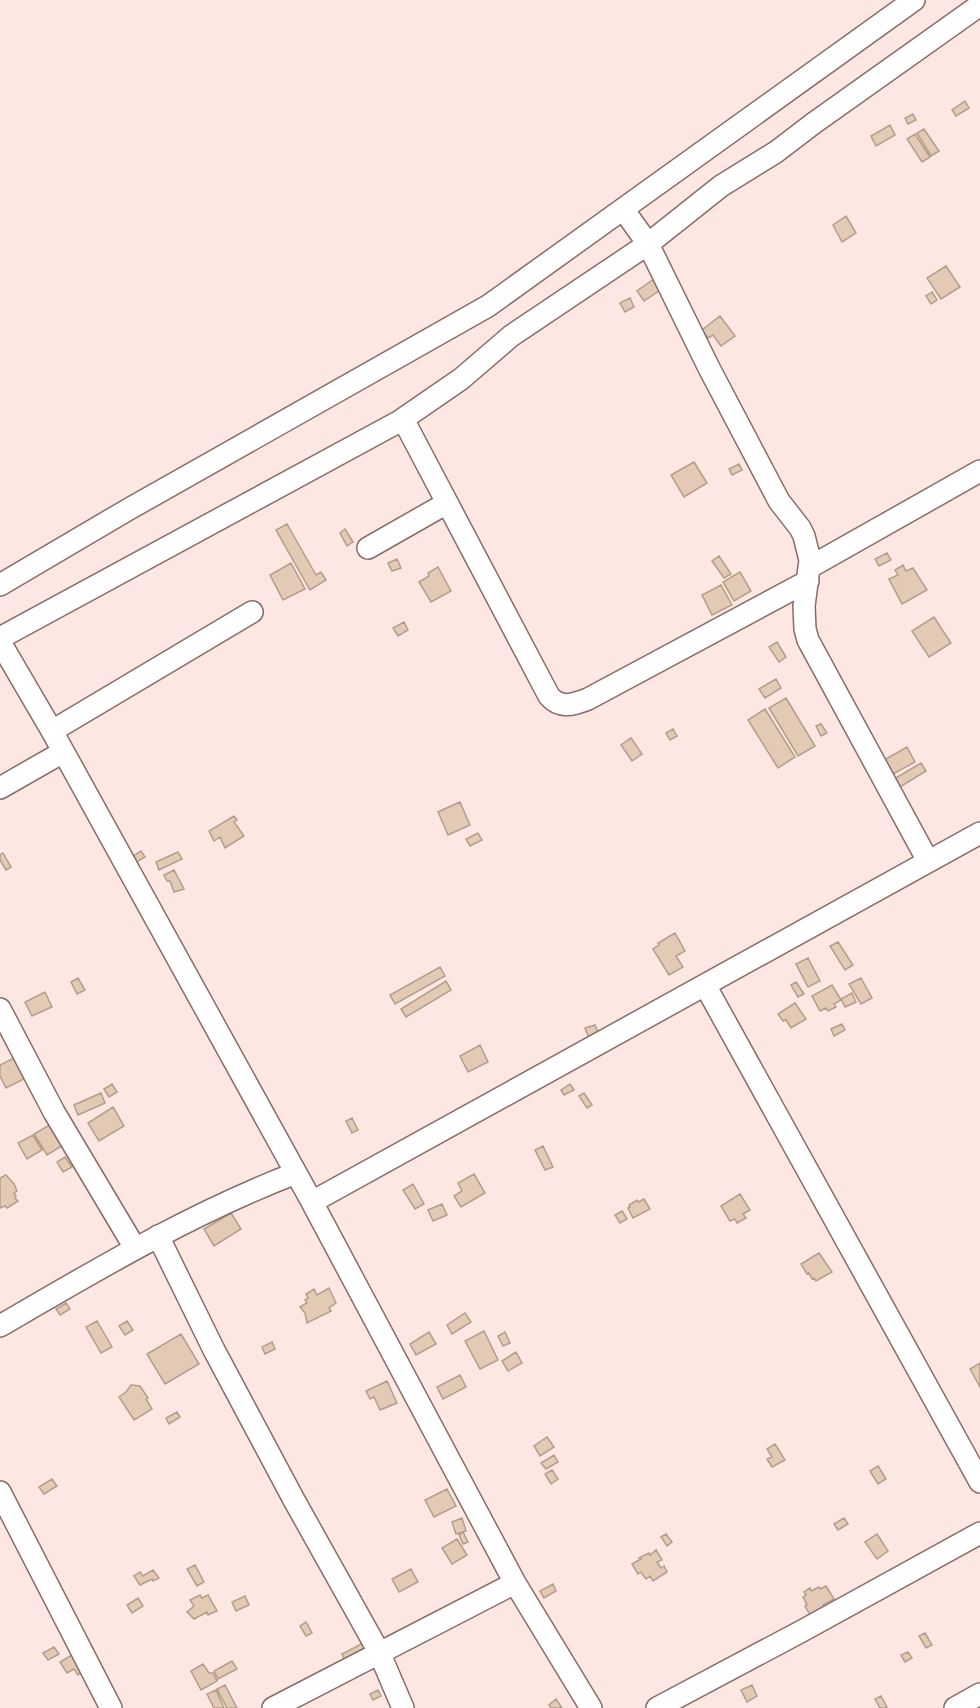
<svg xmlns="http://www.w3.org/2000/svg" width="980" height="1708" font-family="'PT Sans Narrow',sans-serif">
  <rect width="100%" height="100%" fill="#fce7e3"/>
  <path fill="#e2cab4" stroke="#b49d89" stroke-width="1.5" d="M965,101L969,108L956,116L952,110Z
    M913,114L916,120L908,124L905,118Z
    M890,125L895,135L876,146L871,136Z
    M924,129L939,151L931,156L917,133Z
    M915,134L930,157L922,162L907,139Z
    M846,216L856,233L842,242L833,225Z
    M946,266L960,287L941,299L927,278Z
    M658,276L665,287L644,301L637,291Z
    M932,292L937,300L931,304L926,296Z
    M630,298L634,307L625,312L620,303Z
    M720,316L735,336L721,346L713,335L708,338L702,330Z
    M694,462L707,483L684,497L671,475Z
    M739,464L742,470L732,475L729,469Z
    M287,524L316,575L321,572L326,580L310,590L276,530Z
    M345,529L353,542L347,546L340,533Z
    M887,553L891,560L879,566L875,559Z
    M719,556L731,574L724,578L712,561Z
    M397,559L401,568L392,571L388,563Z
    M291,563L305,589L283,600L270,575Z
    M903,565L906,571L913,568L927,590L902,604L889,579L898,575L895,570Z
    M438,567L451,591L431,602L419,582L429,576L428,573Z
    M740,572L751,591L734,601L723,582Z
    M721,585L732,605L712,615L702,595Z
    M934,617L951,643L929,657L912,631Z
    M404,622L408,630L398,636L393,628Z
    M777,642L786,657L779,662L769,647Z
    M776,679L781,688L765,698L759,689Z
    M786,698L815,746L798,756L769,708Z
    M765,709L795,757L778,768L748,720Z
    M821,724L827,733L821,736L816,726Z
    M673,729L677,736L670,740L666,733Z
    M631,738L642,754L632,761L621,745Z
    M907,747L915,762L893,774L884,760Z
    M921,763L926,771L900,787L894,779Z
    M460,802L470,825L448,835L438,812Z
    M234,816L237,820L234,822L244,836L225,848L220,837L214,841L209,831Z
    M478,833L482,840L470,846L466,839Z
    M141,851L145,857L135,863L132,857Z
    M178,852L182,859L159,870L156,862Z
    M3,853L11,867L6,870L0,860V855Z
    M174,870L184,889L174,892L170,881H167L164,875Z
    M675,933L685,951L676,956L683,967L669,975L653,949L659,945L658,943Z
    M838,942L853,965L845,970L830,946Z
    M808,958L820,981L808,987L796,964Z
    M440,967L445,976L395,1004L390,995Z
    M78,978L85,990L77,994L71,982Z
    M861,978L872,998L861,1004L849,984Z
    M446,981L451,990L406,1017L401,1009Z
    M796,982L804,994L798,997L791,985Z
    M832,985L841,1000L834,1004L836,1007L828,1011L826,1008L820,1011L812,996Z
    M45,992L52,1007L32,1016L25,1002Z
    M852,993L856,1002L845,1007L841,999Z
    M795,1003L806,1019L791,1028L786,1020L783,1021L778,1014Z
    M842,1024L845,1030L834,1036L831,1029Z
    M595,1025L600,1038L590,1041L585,1028Z
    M480,1045L488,1062L468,1072L460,1056Z
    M18,1056L28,1077L6,1088L0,1076V1065Z
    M112,1084L117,1092L109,1097L104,1089Z
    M570,1084L574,1090L564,1095L561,1090Z
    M101,1093L105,1103L78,1115L74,1105Z
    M584,1093L592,1105L587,1108L579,1096Z
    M113,1107L124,1126L99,1141L88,1123Z
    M352,1118L358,1130L352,1133L346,1121Z
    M58,1120L70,1141L47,1155L34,1134Z
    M33,1135L42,1150L27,1159L18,1143Z
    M543,1146L553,1167L545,1170L535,1150Z
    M65,1157L72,1167L63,1172L57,1162Z
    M474,1174L485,1193L461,1207L454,1196L462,1191L458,1183Z
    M6,1175L14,1184L17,1191L14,1193L16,1196L15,1198L18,1201L7,1208L5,1206L0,1208V1178Z
    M413,1184L424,1204L415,1209L403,1190Z
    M740,1194L750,1210L743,1214L746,1218L737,1223L735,1219L730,1221L721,1206Z
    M644,1199L650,1209L633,1218L628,1208L630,1207L629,1205L637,1200L638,1202Z
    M442,1204L447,1215L433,1221L428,1210Z
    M622,1211L627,1219L620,1223L615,1215Z
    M231,1213L241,1229L214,1246L204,1229Z
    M819,1253L832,1272L816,1281L814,1278L812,1279L809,1273L807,1274L801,1264Z
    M329,1288L336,1303L329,1308L331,1311L307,1323L305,1313L300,1307L307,1303L305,1300L308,1298L306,1294L314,1289L317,1295Z
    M66,1303L70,1309L60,1315L56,1309Z
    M465,1313L471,1322L452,1334L447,1325Z
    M97,1321L112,1347L101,1353L86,1327Z
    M127,1321L133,1330L125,1335L119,1326Z
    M484,1331L498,1360L480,1369L465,1341Z
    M429,1332L436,1344L416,1355L410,1344Z
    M505,1332L510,1343L503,1346L498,1336Z
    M181,1334L199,1364L165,1384L147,1354Z
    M272,1342L275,1349L265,1354L262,1347Z
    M516,1352L522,1363L508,1371L502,1361Z
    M980,1363V1387L970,1369Z
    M460,1375L466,1387L443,1399L437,1387Z
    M387,1381L397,1403L380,1410L374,1397L370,1399L366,1391Z
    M131,1385L140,1386L148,1398L146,1399L152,1409L134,1420L119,1397L126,1392Z
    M177,1412L180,1417L169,1424L166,1418Z
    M547,1437L554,1447L540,1456L534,1446Z
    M775,1444L785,1460L772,1467L767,1459L772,1457L767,1449Z
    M554,1455L558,1462L546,1469L541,1463Z
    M878,1466L886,1479L878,1484L870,1471Z
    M552,1470L558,1479L551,1484L545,1474Z
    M52,1479L57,1486L44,1494L39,1487Z
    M447,1489L456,1506L434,1517L425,1500Z
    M462,1518L466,1531L456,1534L452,1522Z
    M844,1518L848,1524L838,1530L834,1524Z
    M463,1532L468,1542L463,1544L459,1535Z
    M666,1534L672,1542L667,1546L661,1537Z
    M877,1534L888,1551L877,1559L865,1542Z
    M457,1539L467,1555L452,1564L442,1548Z
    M656,1550L662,1560L657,1562L661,1568L664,1566L667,1572L653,1581L650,1576L646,1579L641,1572L638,1574L632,1564L641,1559L639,1558L649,1553L650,1555Z
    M195,1565L204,1582L197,1586L187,1569Z
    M411,1569L418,1582L399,1592L392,1579Z
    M153,1570L159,1578L153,1581L152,1579L140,1585L134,1576L140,1572L143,1576Z
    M553,1584L556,1591L544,1598L540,1591Z
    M826,1586L834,1599L823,1605L824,1607L810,1615L805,1606L807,1605L803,1597L806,1595L804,1592L810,1588L811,1591L819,1587L820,1589Z
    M200,1595L202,1598L208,1595L217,1611L208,1615L207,1612L194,1619L187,1612L194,1606L190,1600Z
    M245,1596L249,1605L236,1611L232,1602Z
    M138,1598L143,1606L132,1613L127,1605Z
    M306,1622L312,1633L306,1636L300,1626Z
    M925,1633L932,1645L926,1648L919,1636Z
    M369,1640L374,1648L346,1662L342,1654Z
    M54,1647L59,1654L48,1660L43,1653Z
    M77,1652L87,1668L78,1675L74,1669L67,1673L60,1662Z
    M908,1652L912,1658L905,1662L901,1655Z
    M232,1661L237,1669L218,1679L214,1671Z
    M203,1664L209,1673H213L217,1681L201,1690L191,1671Z
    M225,1685L237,1708H227L217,1689Z
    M752,1685L757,1696L747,1702L741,1690Z
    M216,1690L224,1708H214L207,1694Z
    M378,1690L381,1696L373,1700L370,1694Z
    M881,1696L887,1707L885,1708H880L875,1699Z
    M556,1699L562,1708H551L549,1705Z"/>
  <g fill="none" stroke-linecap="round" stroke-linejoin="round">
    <g stroke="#8a6c67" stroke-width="24">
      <path id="minor" d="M623,209L648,244L709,368L779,501L800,528L804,536L810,560L804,606L805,629L808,640L928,861
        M403,419L549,696C560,709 573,705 588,699L808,581
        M368,548L447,503
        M810,567L980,471
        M0,585L129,509L488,306L914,0
        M0,638L400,421L461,379L511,336L648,244L721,186L776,152L814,123L980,5
        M0,642L52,731L312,1202
        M52,731L252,612
        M0,788L63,752
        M705,985L980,1482
        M0,1009L54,1112L135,1248
        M158,1236L214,1350L294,1500L379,1652L403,1708
        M0,1326C96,1270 192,1213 296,1173
        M0,1492L111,1708
        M273,1708L515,1583
        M591,1708L515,1583L312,1202L980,833
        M657,1708L802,1631L980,1533
        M955,1708L980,1694"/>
    </g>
    <use href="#minor" stroke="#fff" stroke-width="21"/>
  </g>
</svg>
